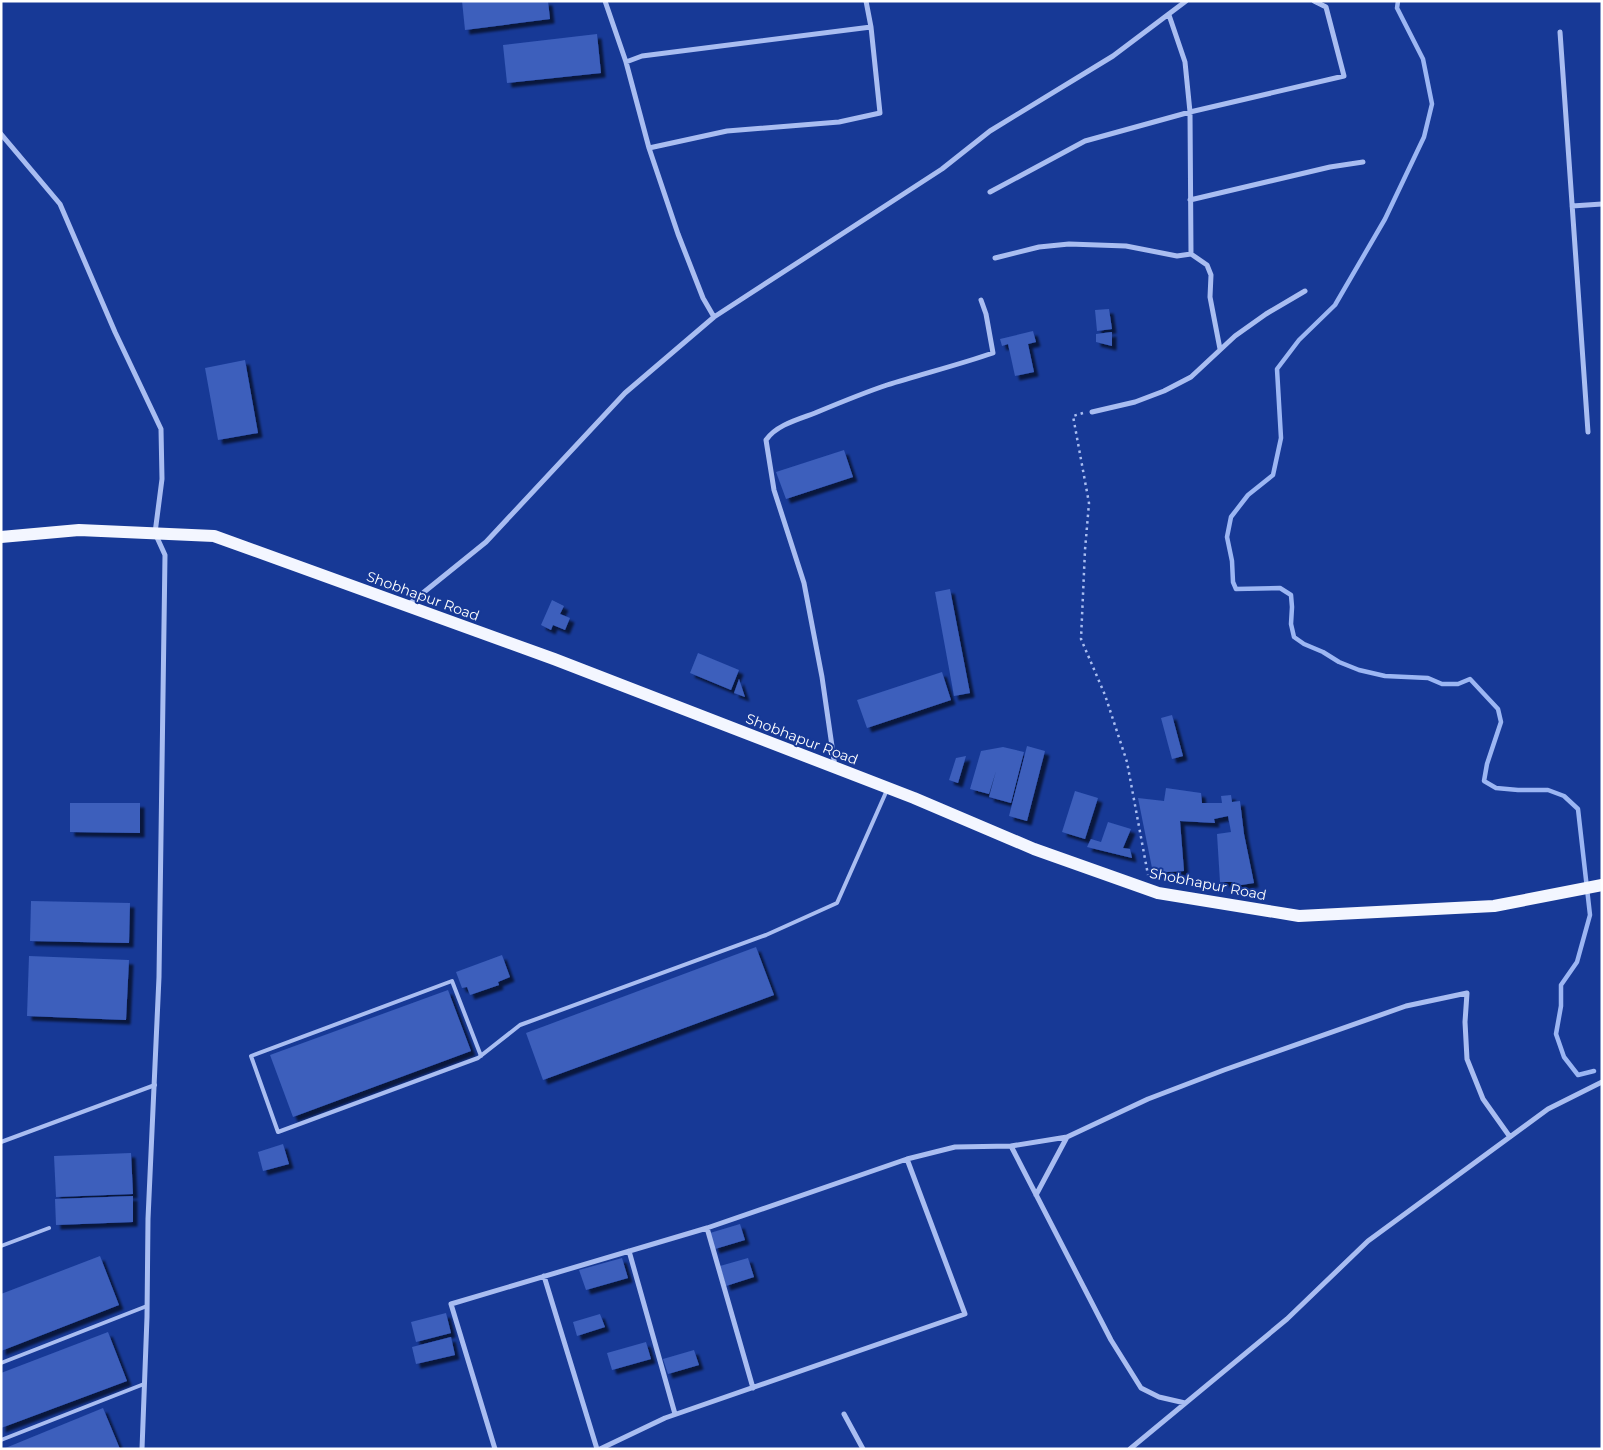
<svg xmlns="http://www.w3.org/2000/svg" width="1603" height="1450" font-family="Montserrat,sans-serif">
  <defs>
    <filter id="shadow"><feDropShadow dx="4.5" dy="4.5" stdDeviation="1" flood-color="#0009"/></filter>
  </defs>
  <rect width="100%" height="100%" fill="#173996"/>
  <g fill="none" stroke-linecap="round" stroke-linejoin="round">
    <path stroke="#9cb6f3" stroke-width="4.5" d="M1398,1L1397,8L1423,59L1432,104L1424,137L1385,219L1335,305L1299,340L1277,369L1281,438L1273,475L1248,495L1231,517L1227,537L1232,561L1233,582L1236,589L1280,588L1291,595L1292,607L1291,624L1294,637L1304,644L1323,652L1339,662L1359,670L1385,676L1428,678L1442,684H1458L1470,679L1498,709L1501,722L1487,764L1484,781L1496,788L1518,790H1548L1564,796L1578,809L1590,915L1577,962L1561,985V1006L1556,1034L1564,1057L1578,1075L1594,1071"/>
  </g>
  <path fill="#3c5fbc" filter="url(#shadow)" d="M462,1H548L550,19L465,30Z
    M597,34L601,73L507,83L503,45Z
    M1109,309L1112,329L1097,331L1095,310Z
    M1033,331L1036,342L1028,344L1034,372L1015,376L1008,344L1002,346L1000,339Z
    M1112,332V346L1096,342V334Z
    M245,360L258,433L218,440L205,368Z
    M844,450L853,477L786,499L776,472Z
    M950,589L970,693L954,696L935,592Z
    M552,600L564,606L560,614L570,618L565,630L553,625L551,630L541,625Z
    M698,653L739,670L731,690L690,673Z
    M942,672L951,700L867,728L857,700Z
    M739,679L745,697L734,693Z
    M1172,715L1183,756L1172,759L1161,718Z
    M1027,746L1045,751L1027,821L1009,816Z
    M1003,747L1024,752L1011,803L989,797L996,771L989,794L970,789L981,751Z
    M966,756L958,783L949,780L956,758Z
    M1166,788L1201,793L1202,803H1222L1221,796L1231,795L1232,802L1240,801L1244,834L1254,883L1235,886V882H1220L1217,834L1231,832L1228,816L1214,819L1215,823L1180,821L1184,871L1153,873L1138,798L1164,801Z
    M1075,791L1098,798L1085,839L1062,832Z
    M70,803H140V833L70,832Z
    M1108,822L1131,829L1123,848L1130,849L1132,858L1087,847L1091,839L1101,842Z
    M31,901L130,903L129,943L30,941Z
    M756,947L774,995L543,1080L526,1033Z
    M502,955L510,977L498,982L499,985L470,995L467,987L462,988L456,972Z
    M29,956L129,960L126,1020L27,1016Z
    M448,990L471,1051L293,1117L270,1055Z
    M283,1144L289,1164L263,1171L258,1152Z
    M131,1153L133,1194L56,1197L54,1156Z
    M133,1196V1222L56,1225L55,1199Z
    M740,1224L745,1240L715,1249L710,1233Z
    M100,1256L119,1305L1,1351V1294Z
    M622,1258L628,1278L586,1290L579,1270Z
    M748,1258L754,1277L726,1286L720,1266Z
    M446,1313L451,1333L416,1342L411,1322Z
    M600,1314L605,1327L577,1336L573,1322Z
    M108,1332L127,1381L1,1428V1373Z
    M451,1337L455,1355L416,1364L412,1347Z
    M646,1342L651,1359L612,1370L607,1353Z
    M694,1350L699,1365L668,1374L663,1359Z
    M103,1408L120,1449H3Z"/>
  <g fill="none" stroke-linecap="round" stroke-linejoin="round">
    <path stroke="#a9bdf1" stroke-width="2.5" stroke-dasharray="2.5 4" stroke-linecap="butt" d="M1083,413L1073,416L1089,503L1085,550L1081,639L1105,695L1127,762L1148,875"/>
    <path stroke="#a9bdf1" stroke-width="4" d="M481,1056L452,981L251,1056L278,1132L478,1058L520,1025L766,935L837,903L887,790
      M1,1142L155,1085
      M1,1246L49,1228
      M1,1363L147,1306
      M1,1440L144,1384"/>
    <path stroke="#a9bdf1" stroke-width="5" d="M605,1L626,62L649,148L678,234L703,298L714,317
      M1169,15L1185,62L1190,112L1191,254
      M1560,32L1588,432
      M626,62L642,56L871,27
      M1,134L60,204L115,332L161,429L162,479L155,533L165,555L159,977L148,1219L147,1317L142,1449
      M649,148L727,131L839,122L880,113L871,27L866,1
      M990,192L1085,141L1190,112L1344,76L1326,7L1314,1
      M1190,200L1330,167L1363,162
      M1572,206L1602,204
      M995,258L1039,247L1069,244L1126,246L1177,256L1191,254L1207,265L1211,275L1210,297L1220,349
      M1092,412L1135,402L1164,391L1191,377L1235,336L1266,314L1305,291
      M408,605L486,542L625,393L714,317L942,169L990,131L1113,56L1186,1
      M835,767L822,677L804,583L774,490L766,440C776,425 799,419 815,413C839,403 863,393 887,385C922,374 958,365 993,353L986,314L981,300
      M1011,1146L1067,1137L1148,1099L1224,1070L1406,1006L1467,993L1465,1022L1467,1059L1483,1099L1510,1137
      M1036,1195L1067,1137
      M707,1228L753,1388
      M629,1251L675,1414
      M544,1276L597,1449
      M844,1414L863,1449
      M495,1449L451,1304L707,1228L907,1159L955,1147L1011,1146L1111,1340L1141,1388L1159,1397L1185,1403
      M600,1449L665,1418L965,1314L907,1159
      M1130,1449L1287,1319L1368,1241L1548,1109L1602,1082"/>
    <path stroke="#f3f6ff" stroke-width="12" d="M1,537L79,530L214,536L554,659L914,798L1034,849L1158,893L1299,916L1494,906L1602,885"/>
  </g>
  <g text-anchor="middle" stroke-width="4" stroke-linejoin="round" paint-order="stroke">
    <g font-size="14" fill="#fff" stroke="#173996">
      <text transform="translate(423 596) rotate(20)" y="5">Shobhapur Road</text>
      <text transform="translate(802 739) rotate(21)" y="5">Shobhapur Road</text>
      <text transform="translate(1208 884) rotate(11)" y="5">Shobhapur Road</text>
    </g>
  </g>
  <rect width="1603" height="1450" fill="none" stroke="#ffffff" stroke-width="5"/>
</svg>
